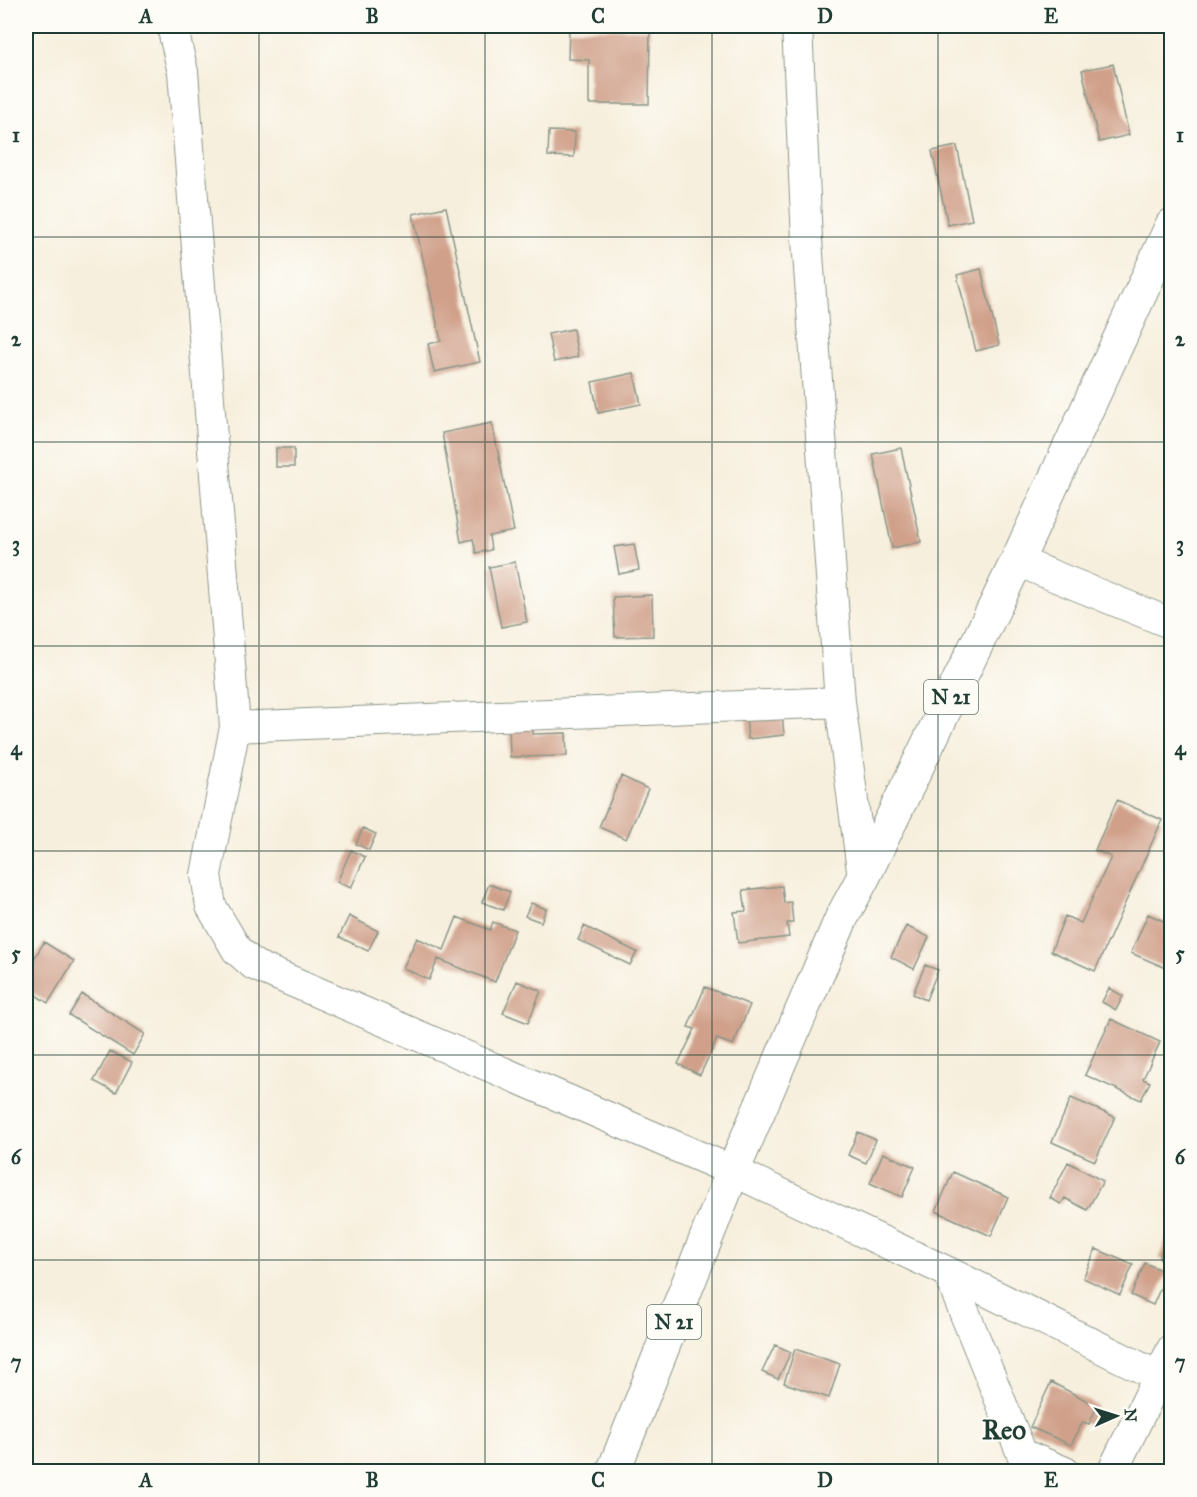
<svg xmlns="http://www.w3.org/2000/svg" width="1197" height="1497" font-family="'IM FELL Great Primer',serif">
  <rect width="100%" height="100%" fill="#fdfcf7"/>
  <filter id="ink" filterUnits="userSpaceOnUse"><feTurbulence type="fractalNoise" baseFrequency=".0167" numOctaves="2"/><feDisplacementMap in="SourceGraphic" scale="12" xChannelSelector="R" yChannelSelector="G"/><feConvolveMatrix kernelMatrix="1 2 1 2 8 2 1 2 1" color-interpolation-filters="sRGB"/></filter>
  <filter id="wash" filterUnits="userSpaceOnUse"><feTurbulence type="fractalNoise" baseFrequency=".008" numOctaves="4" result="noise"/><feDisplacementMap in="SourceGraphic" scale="24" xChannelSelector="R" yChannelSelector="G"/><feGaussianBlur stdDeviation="1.35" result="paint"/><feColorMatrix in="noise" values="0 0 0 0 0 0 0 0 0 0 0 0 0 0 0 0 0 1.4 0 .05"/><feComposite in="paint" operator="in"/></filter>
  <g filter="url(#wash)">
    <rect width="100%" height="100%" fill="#f7efdd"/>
    <g id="blocks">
      <path fill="#d0a08a" d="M569,29H650L649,104H589V60L568,59Z
        M1113,64L1129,135L1099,142L1082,70Z
        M549,131L575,132L574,157L548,156Z
        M957,146L972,220L948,225L932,151Z
        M446,207L480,362L434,372L428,344L441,341L413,214Z
        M981,269L999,345L976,351L957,275Z
        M573,329L578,357L554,362L548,334Z
        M634,373L641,404L598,413L592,382Z
        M492,423L514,531L489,536L491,550L476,553L473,539L461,542L442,433Z
        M276,448H294V467H276Z
        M901,448L921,542L892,548L873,454Z
        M634,544L639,570L619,574L614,547Z
        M515,562L527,622L501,627L489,567Z
        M652,595L653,636L615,637L613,597Z
        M782,714L784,735L748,739L746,717Z
        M533,722V734L566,733L567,756L510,757L509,723Z
        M621,776L648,789L626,839L599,827Z
        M1117,800L1162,820L1095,971L1051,951L1065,916L1081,923L1111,857L1095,850Z
        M363,828L376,834L369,850L356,844Z
        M351,850L365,857L351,888L337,882Z
        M489,884L510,892L503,910L482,902Z
        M782,886L784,903L791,902L793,923H787L789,937L738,943L734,912L746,911L743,890Z
        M531,903L546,909L541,922L525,916Z
        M1148,914L1172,925V956L1166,968L1131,953Z
        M349,916L378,931L368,951L339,937Z
        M457,917L490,930L493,922L515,930L495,982L438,959L429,980L403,968L417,938L444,950Z
        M584,926L637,952L630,965L578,940Z
        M906,926L929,937L914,969L891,957Z
        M44,942L74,961L48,1003L26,989V972Z
        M925,965L938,970L926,1000L913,994Z
        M517,981L541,991L528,1023L503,1013Z
        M705,987L750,1005L733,1045L717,1039L700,1075L678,1064L695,1029L688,1027Z
        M1109,988L1123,996L1116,1010L1102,1002Z
        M82,994L145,1034L133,1055L69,1015Z
        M1111,1019L1160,1042L1143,1079L1150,1082L1141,1100L1085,1075Z
        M110,1051L132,1062L116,1093L94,1081Z
        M1071,1098L1115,1117L1095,1161L1052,1142Z
        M858,1132L876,1140L866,1163L848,1155Z
        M883,1153L915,1167L902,1197L870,1183Z
        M1068,1162L1103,1181L1087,1210L1065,1198L1061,1204L1050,1198Z
        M953,1172L1008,1197L991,1236L936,1211Z
        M1171,1226H1172V1263L1159,1258Z
        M1096,1249L1133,1265L1120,1295L1083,1278Z
        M1145,1263L1167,1273L1153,1305L1131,1295Z
        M775,1345L791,1352L778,1379L762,1372Z
        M795,1349L840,1364L829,1398L784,1383Z
        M1051,1382L1097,1406L1089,1424L1083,1422L1071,1445L1030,1427Z"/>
    </g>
  </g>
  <g filter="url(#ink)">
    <use href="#blocks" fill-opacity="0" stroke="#8b9688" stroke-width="1.5"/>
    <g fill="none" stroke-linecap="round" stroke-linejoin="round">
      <g stroke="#8b9688" stroke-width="32">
        <path id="street" d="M172,26L183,72L235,727L206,875L211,906L237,950L254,965L733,1171L948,1272L1172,1383
          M797,26L807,240L840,702L863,878
          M1017,561L1172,624
          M235,727L840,702
          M948,1272L1022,1454L1065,1472
          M1112,1472L1172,1349"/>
      </g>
      <g stroke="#8b9688" stroke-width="35">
        <path id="primary" d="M613,1472L733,1171L842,917L863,878L1017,561L1172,225"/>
      </g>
      <use href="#street" stroke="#fff" stroke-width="30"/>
      <use href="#primary" stroke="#fff" stroke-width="33"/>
    </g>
  </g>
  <path fill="none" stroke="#1f3d34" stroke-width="1.5" stroke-opacity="0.55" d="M259,26V1472M485,26V1472M712,26V1472M938,26V1472M26,237H1172M26,442H1172M26,646H1172M26,851H1172M26,1055H1172M26,1260H1172"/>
  <g text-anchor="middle" stroke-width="4.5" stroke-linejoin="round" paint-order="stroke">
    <g fill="#fdfcf7" stroke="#62766e" stroke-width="1.5">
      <rect x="924" y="680" width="54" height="34" rx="4.5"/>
      <rect x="647" y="1305" width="54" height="34" rx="4.5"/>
    </g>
    <g font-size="20" font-weight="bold" fill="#1f3d34">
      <text x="951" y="704">N 21</text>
      <text x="674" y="1329">N 21</text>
    </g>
    <g font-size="27" font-weight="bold" fill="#1f3d34" stroke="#fdfcf7">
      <text x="1004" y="1439">Reo</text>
    </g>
  </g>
  <rect width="1197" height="1497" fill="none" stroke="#fdfcf7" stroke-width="66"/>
  <g transform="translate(1116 1416) rotate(87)" stroke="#fdfcf7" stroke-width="4.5" paint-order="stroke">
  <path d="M0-4.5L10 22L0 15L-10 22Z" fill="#1f3d34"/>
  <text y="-9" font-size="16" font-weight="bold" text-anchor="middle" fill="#1f3d34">N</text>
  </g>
  <rect x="33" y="33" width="1131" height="1431" fill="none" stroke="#1f3d34" stroke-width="2"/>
  <g font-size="20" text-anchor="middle" font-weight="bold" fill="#1f3d34">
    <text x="146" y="23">A</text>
    <text x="372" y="23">B</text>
    <text x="598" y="23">C</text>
    <text x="825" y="23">D</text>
    <text x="1051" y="23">E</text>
    <text x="16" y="142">1</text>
    <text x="1180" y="142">1</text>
    <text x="16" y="346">2</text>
    <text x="1180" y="346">2</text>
    <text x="16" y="551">3</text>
    <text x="1180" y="551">3</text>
    <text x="16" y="755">4</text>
    <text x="1180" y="755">4</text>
    <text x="16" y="960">5</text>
    <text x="1180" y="960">5</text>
    <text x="16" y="1164">6</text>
    <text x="1180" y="1164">6</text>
    <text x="16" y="1369">7</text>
    <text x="1180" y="1369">7</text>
    <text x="146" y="1487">A</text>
    <text x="372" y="1487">B</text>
    <text x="598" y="1487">C</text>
    <text x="825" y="1487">D</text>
    <text x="1051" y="1487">E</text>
  </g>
</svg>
